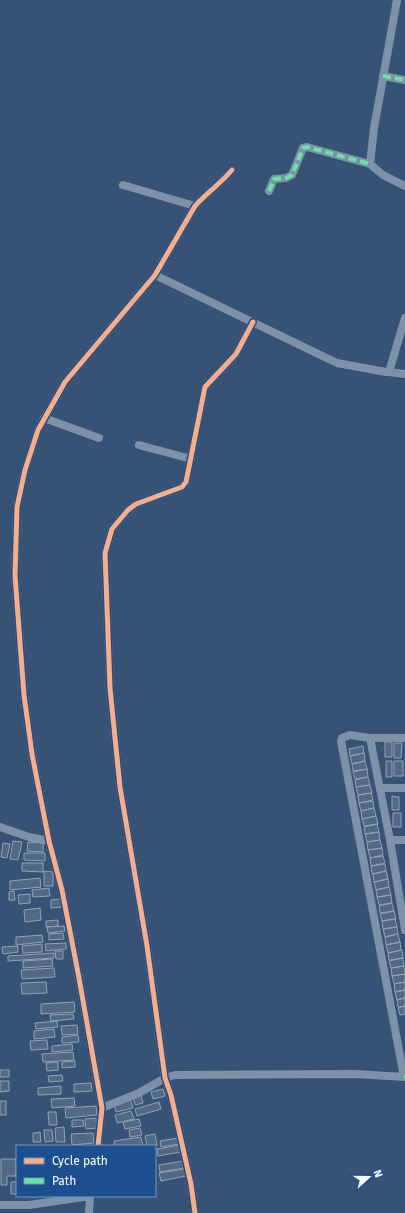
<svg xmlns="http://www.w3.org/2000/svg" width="405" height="1213" font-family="'Fira Sans',sans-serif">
  <rect width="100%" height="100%" fill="#365274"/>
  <path fill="#526984" stroke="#92a2b6" d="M385,742H392V757H385Z
    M394,743H402L401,758H394Z
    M363,746L364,753L350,756L349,749Z
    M364,753L365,761L352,764L350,756Z
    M365,761L367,769L353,771L352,764Z
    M386,761H392V777H386Z
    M394,761H403V776H394Z
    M367,769L368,777L355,779L353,772Z
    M368,777L370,785L356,787L355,780Z
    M370,785L372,793L358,795L356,787Z
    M371,793L373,800L359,803L358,795Z
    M392,796L399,797V810H392Z
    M373,801L374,808L361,811L359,803Z
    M374,808L376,816L362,819L361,811Z
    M393,813H401V827H393Z
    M376,816L378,824L364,826L362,819Z
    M377,824L379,832L365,834L364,827Z
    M379,832L380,840L367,842L365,834Z
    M380,840L382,848L368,850L367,842Z
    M13,841L22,842L18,860L10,859Z
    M28,842L43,843V852L27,851Z
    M3,843L10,844L7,858L1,857Z
    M382,848L383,855L370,858L368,850Z
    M24,853H45V861L24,860Z
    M383,856L385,863L371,866L370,858Z
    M22,863H43V872L22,871Z
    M385,864L386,871L372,874L371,866Z
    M44,871L53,872V886H44Z
    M386,871L388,879L374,882L373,874Z
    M40,878L41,887L10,890V881Z
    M388,879L389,887L376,890L374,882Z
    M389,887L391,895L377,897L376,890Z
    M49,888L50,896L33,897L32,890Z
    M14,891L15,900H9V892Z
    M30,894V903L19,904L18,895Z
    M391,895L392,903L379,905L377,897Z
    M61,899L62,907L51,908V900Z
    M392,903L394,911L380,913L379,906Z
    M40,908L41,920L25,922L24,910Z
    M394,911L396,919L382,921L380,914Z
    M395,919L397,927L383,929L382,921Z
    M58,920V926L46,927V921Z
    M64,926L65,931L48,933L47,927Z
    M397,927L398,934L385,937L383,929Z
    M63,933L64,939L49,940V934Z
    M398,934L400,942L386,945L385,937Z
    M42,935L43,942L16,945V937Z
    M400,942L401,950L388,953L386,945Z
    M66,943V949L46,951L45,944Z
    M42,944V952L23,953L22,946Z
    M18,946V952L3,954L2,947Z
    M402,950L403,958L389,960L388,953Z
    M55,951H63V959H56Z
    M54,953V958L8,961V956Z
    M403,958L404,966L391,968L389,961Z
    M52,959L53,966L23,968V961Z
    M404,966L405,974L392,976L391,968Z
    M54,968L55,977L22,979L21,970Z
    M405,974V982L394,984L392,976Z
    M46,982L47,993L22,994L21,983Z
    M405,982V990L395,992L394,984Z
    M405,990V998L397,1000L395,992Z
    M405,998V1006L398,1007L397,1000Z
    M74,1002L75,1012L41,1014V1004Z
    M405,1006V1014L400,1015L398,1008Z
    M73,1014L74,1019L51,1021L50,1015Z
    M57,1021L58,1027L36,1029L35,1023Z
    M77,1025L78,1034L62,1035L61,1026Z
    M54,1029L55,1037L34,1039V1031Z
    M78,1035L79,1042L62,1043V1037Z
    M47,1040L48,1049L31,1050L30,1041Z
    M72,1044L73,1050L52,1052V1046Z
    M73,1052L74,1060L43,1062L42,1054Z
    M75,1061V1067L62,1068V1062Z
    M58,1062V1070L47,1071L46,1063Z
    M0,1070H9V1077H0Z
    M62,1075L63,1081L49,1082L48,1076Z
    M0,1081H9V1091L0,1092Z
    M91,1083L92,1091L74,1092V1084Z
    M61,1086V1094L38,1095V1088Z
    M163,1089L165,1096L153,1099L151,1092Z
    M141,1095L143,1103L135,1105L133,1097Z
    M74,1098L75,1106L52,1108L51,1099Z
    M130,1099L133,1108L116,1112L114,1104Z
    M0,1101H6V1115H0Z
    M159,1102L161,1109L137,1116L135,1109Z
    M96,1106L97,1115L66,1118L65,1108Z
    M131,1111L134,1119L117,1123L115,1115Z
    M48,1112H56L57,1125H49Z
    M96,1118L97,1128L86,1129L85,1119Z
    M139,1119L141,1126L125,1129L123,1122Z
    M72,1120H83L84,1126L72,1127Z
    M64,1127L65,1142H56L55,1128Z
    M140,1128L142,1135L130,1137L129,1130Z
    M44,1130H52L53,1141L45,1142Z
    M40,1132L41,1142H33V1133Z
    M93,1133L94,1143L72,1145L71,1134Z
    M155,1134L157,1145L147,1146L145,1136Z
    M141,1137L143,1146H115L114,1141Z
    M178,1138L179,1144L161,1147L160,1141Z
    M180,1145L181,1152L158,1156L157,1149Z
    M1,1159H16V1176H7V1185H1Z
    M183,1161L184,1168L160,1172L159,1165Z
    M184,1169L186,1176L161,1181L159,1173Z
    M11,1182H17V1194H11Z"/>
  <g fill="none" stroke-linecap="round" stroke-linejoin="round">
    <path stroke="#7d92a8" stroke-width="8" d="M397,0L374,128L370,164L383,175L405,186
      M383,76L405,80
      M123,185L195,206
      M269,191L274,179L286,178L292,175L303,148L307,147L370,164
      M155,275L337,363L386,372H389L405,318
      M389,372L405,374
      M44,418L99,438
      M139,445L191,459
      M370,738L390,840L405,930
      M380,788H405
      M0,827L29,837L49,841
      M390,840H405
      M404,1077L341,741L342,738L350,735L370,738H405
      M102,1108L139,1093L165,1078L175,1075L355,1074L405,1077
      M98,1146L102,1108L79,978L62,890L49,841L32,754L24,695L15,576L17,507L25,470L38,430L65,382L155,275L195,206C207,193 221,183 232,170
      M0,1205H29L90,1196
      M89,1213L90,1196
      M195,1213L191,1184L171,1095L165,1078L147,946L120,787L110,688L105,553L112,529L128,510L136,504L182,487L186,482L205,387L236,354L253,322"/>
    <path stroke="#66e7a1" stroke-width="4" stroke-dasharray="8 4" stroke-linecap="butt" d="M383,76L405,80
      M269,191L274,179L286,178L292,175L303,148L307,147L370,164
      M404,1077H405"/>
    <g stroke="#1b4f8f" stroke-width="8">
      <path id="cycleway" d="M98,1146L102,1108L79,978L62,890L49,841L32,754L24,695L15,576L17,507L25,470L38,430L65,382L155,275L195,206C207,193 221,183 232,170
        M195,1213L191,1184L171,1095L165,1078L147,946L120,787L110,688L105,553L112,529L128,510L136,504L182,487L186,482L205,387L236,354L253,322"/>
    </g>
    <use href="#cycleway" stroke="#ffac80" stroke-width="5"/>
  </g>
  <rect x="16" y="1145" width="140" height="52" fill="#1b4f8f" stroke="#7695bc"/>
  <rect x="24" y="1158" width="20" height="6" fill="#ffac80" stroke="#7695bc"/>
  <text x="52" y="1165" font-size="12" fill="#ffffff">Cycle path</text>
  <rect x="24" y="1178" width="20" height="6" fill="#66e7a1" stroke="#7695bc"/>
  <text x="52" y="1185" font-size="12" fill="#ffffff">Path</text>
  <g transform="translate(369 1177) rotate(69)" stroke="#1b4f8f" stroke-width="3" paint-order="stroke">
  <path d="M0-3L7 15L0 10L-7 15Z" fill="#ffffff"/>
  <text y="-6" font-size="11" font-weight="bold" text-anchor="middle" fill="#ffffff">N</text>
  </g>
</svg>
